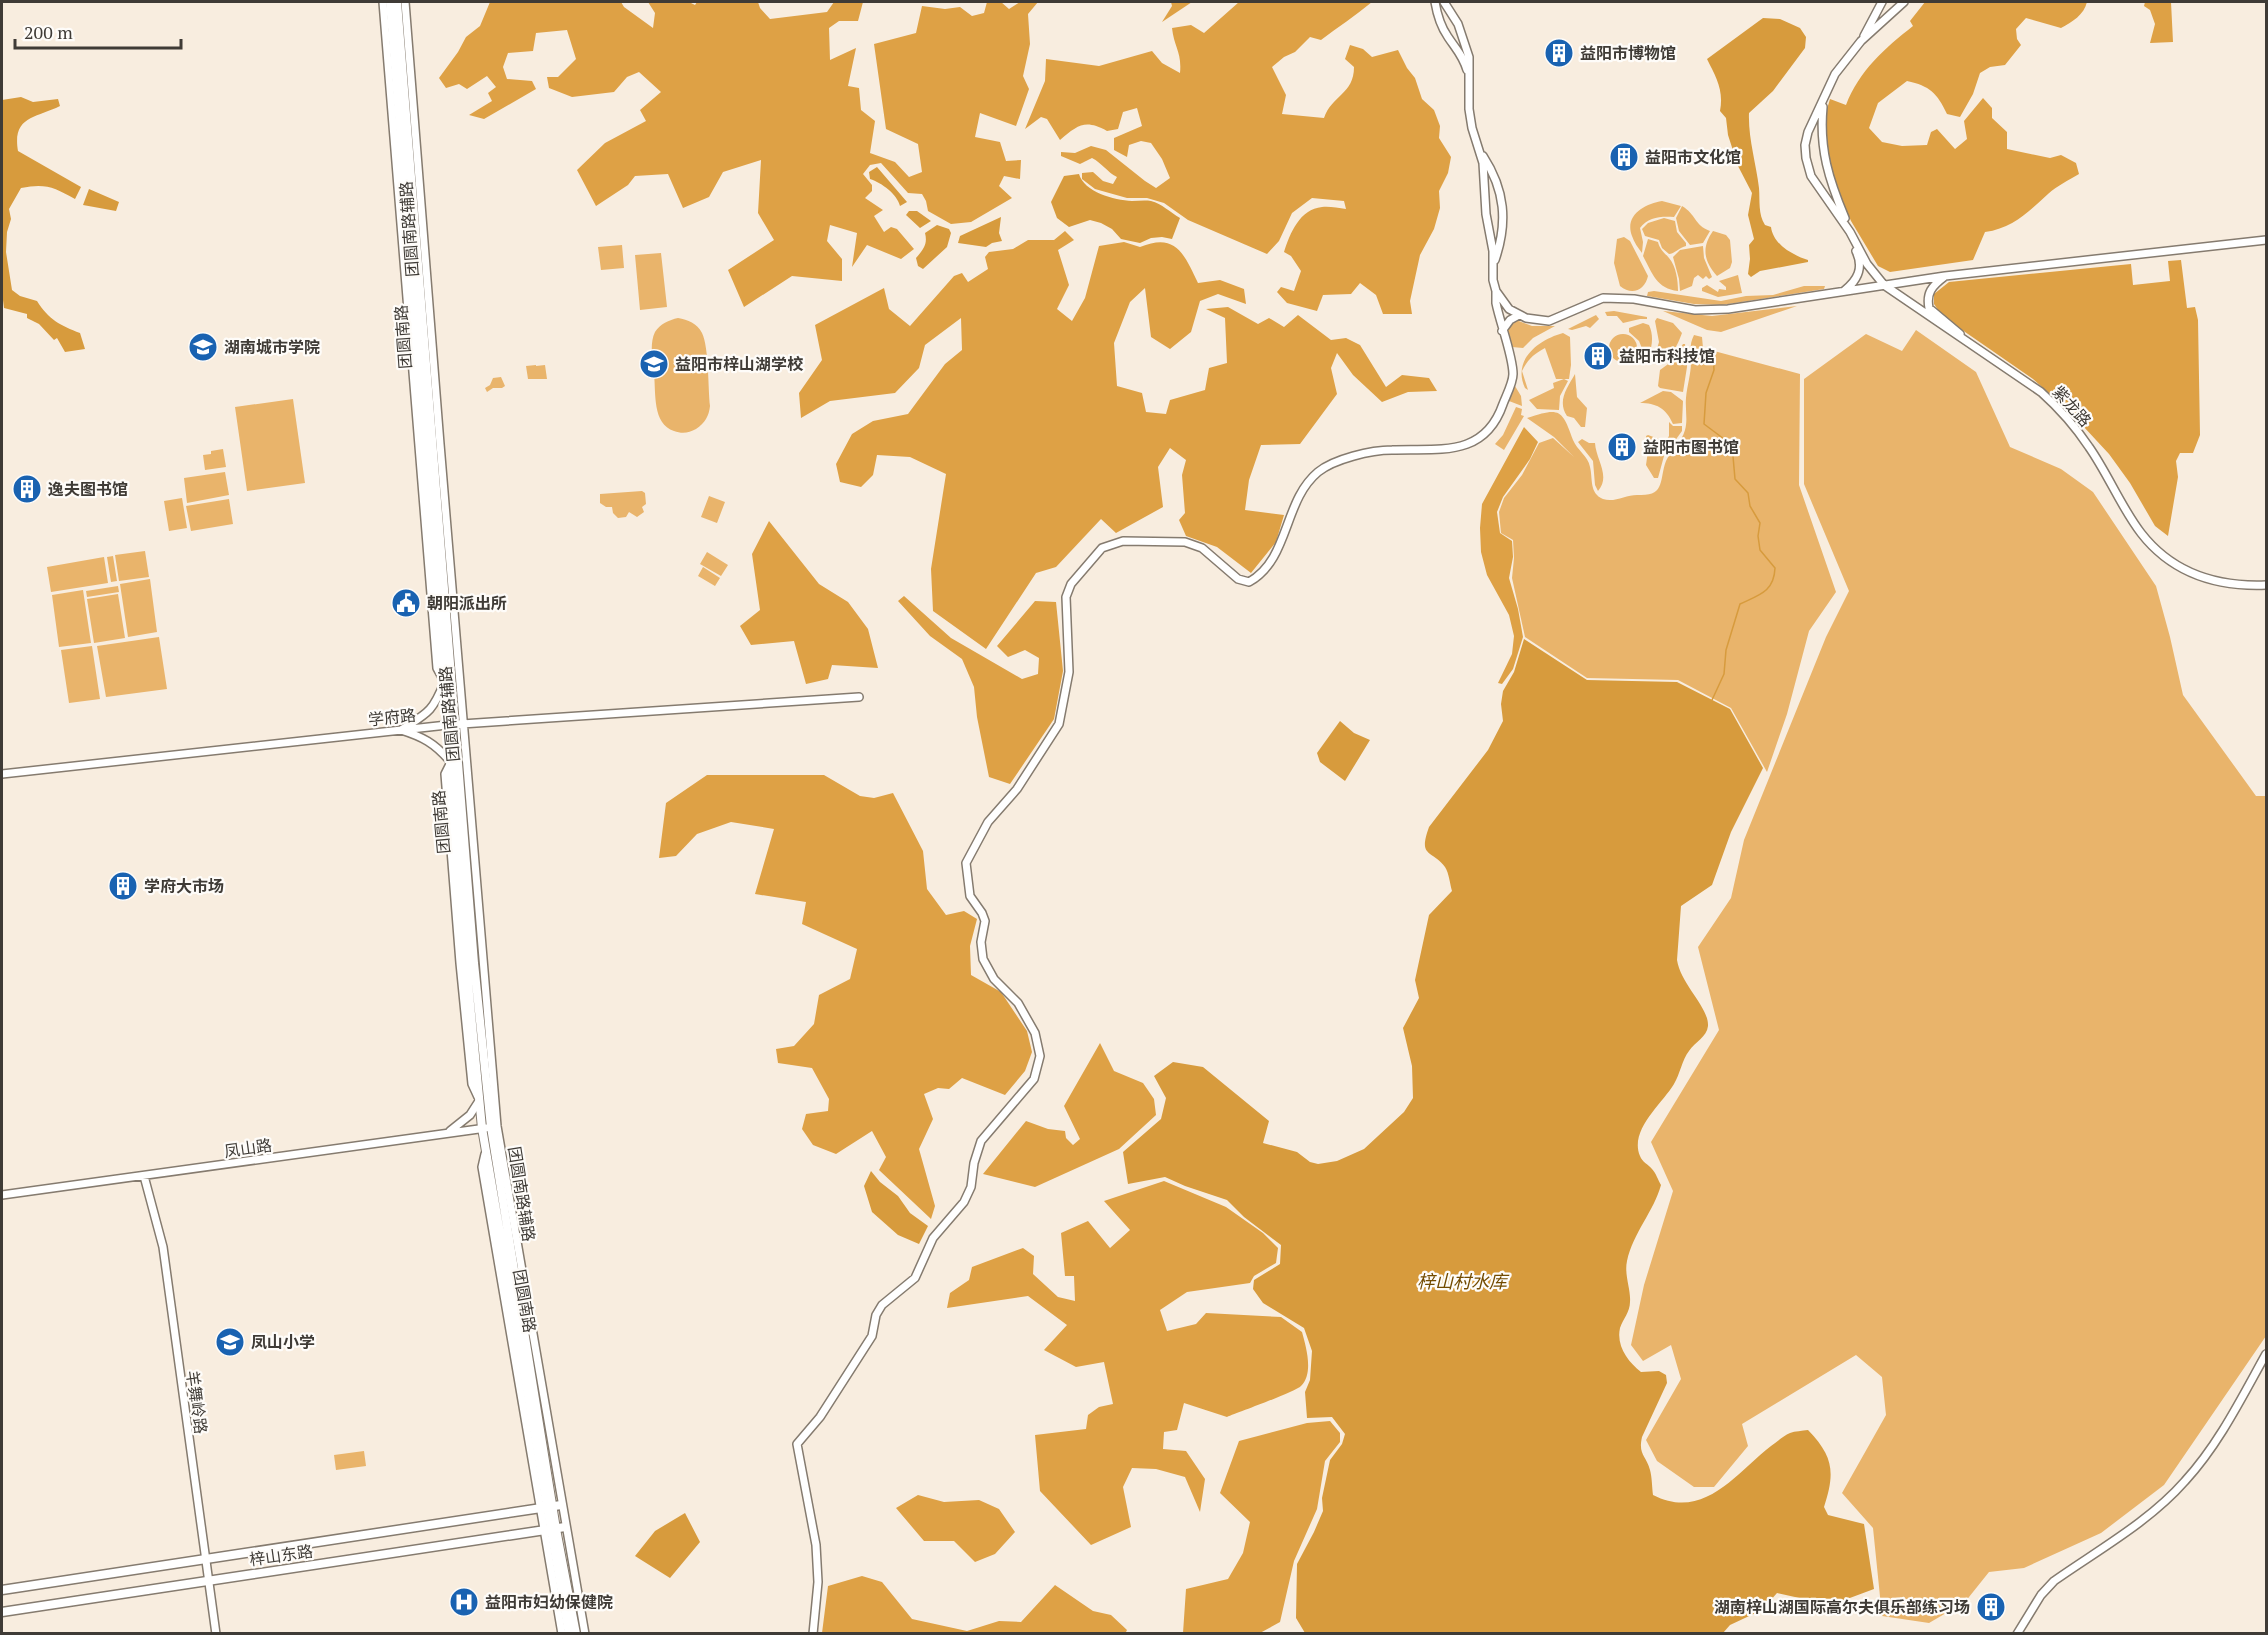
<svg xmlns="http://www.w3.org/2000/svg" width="2268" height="1635" font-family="'PT Serif','Noto Sans SC',serif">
  <rect width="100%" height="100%" fill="#f8eddf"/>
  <path fill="#e9b46b" d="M1662,201L1681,206L1674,217C1661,216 1648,217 1640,228L1643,242L1642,253C1638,248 1634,242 1632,236C1624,215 1645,204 1662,201Z
    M1682,206C1696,214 1694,225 1710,231L1703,243L1690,245L1679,231L1676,218Z
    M1664,218L1675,221L1677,232L1686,243V246C1680,247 1674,254 1669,254L1662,248L1659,240L1645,236L1642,229L1648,223Z
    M1713,231L1726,235L1730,240L1732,262L1730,268L1717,276C1704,261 1701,248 1713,231Z
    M1624,237L1630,241L1648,276C1645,290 1632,296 1620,286L1614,263L1617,239Z
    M1648,239L1658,242C1660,250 1664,252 1669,258C1676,266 1678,280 1678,291C1657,289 1652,273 1643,256Z
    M622,245L624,268L601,270L598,247Z
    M1703,246L1704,258L1712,277L1709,279L1706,276L1703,279L1698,275L1694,278L1692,286L1680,291L1679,279L1673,257L1680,250Z
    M661,253L667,307L640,310L635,255Z
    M1738,275L1742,293L1718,297L1702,291V288L1707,285L1718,292L1719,289L1726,290V287L1719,281Z
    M1804,286H1825L1824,289L1722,305L1694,304L1647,296L1648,292L1654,291L1721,301L1746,296L1773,295Z
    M1797,306L1721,332L1707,330L1663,311L1712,316Z
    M1614,311L1647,317V319H1640L1623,323L1617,316H1607L1605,312Z
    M1596,315L1599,319L1590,328L1586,326L1572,330L1568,329Z
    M678,318C688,320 697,323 702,333C709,347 708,389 710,406C709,416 705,423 696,429C689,433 682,434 674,431C652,424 656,393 654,374C653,361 649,344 655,332C660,324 669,320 678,318Z
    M1657,318L1673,323L1682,333C1677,346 1671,361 1656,364L1654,359L1659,342L1655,321Z
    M1516,320L1532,326H1555L1533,338L1523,348L1512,347L1507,332L1508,326Z
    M1643,323L1649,325C1654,336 1652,345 1649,356H1645L1639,341L1629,332V328Z
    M1916,330L1976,372L2010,447L2061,469L2093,492L2156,586L2170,637L2183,695L2256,796H2266V1336L2164,1485L2101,1533L2024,1568L1989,1572L1965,1602L1929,1623L1882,1616L1873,1528L1842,1493L1886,1415L1882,1377L1856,1355L1742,1424L1748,1446L1714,1487H1694L1657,1461L1646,1440L1681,1379L1671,1345L1643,1361L1631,1345L1644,1285L1673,1191L1651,1142L1719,1030L1698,947L1731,898L1744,840L1826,637L1849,591L1804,484V379L1866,334L1902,351Z
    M1563,333L1570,337L1571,365L1569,379H1556L1545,348C1534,354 1528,359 1522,371L1528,390L1525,388C1512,360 1538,340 1563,333Z
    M1609 348a14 14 0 1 1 28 0a14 14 0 1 1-28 0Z
    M1694,335L1702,337L1703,348L1800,374L1799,485L1836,592L1809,631L1787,714L1767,772L1731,708L1678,680L1587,678L1525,637L1512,578L1514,558L1513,540L1501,533L1499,512L1504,498L1522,475L1539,443L1553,438L1574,457L1554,437L1527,418C1560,407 1562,409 1573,440C1577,450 1588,456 1590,467C1593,479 1589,493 1603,499C1615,503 1627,494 1639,495C1666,496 1659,479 1666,461C1671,450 1682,442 1685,430C1688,420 1685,409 1686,398C1687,386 1691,374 1691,362C1691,351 1689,345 1694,335Z
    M1683,344H1685L1687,367L1683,392L1660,388L1658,386L1660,370L1671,362Z
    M536,365V366L545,365L547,379H528L526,366Z
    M1575,374L1577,397L1587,408L1585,427H1581L1574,418L1567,416C1557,401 1567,388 1575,374Z
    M501,377L505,386L502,388H493L487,392L485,388L490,385L493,378Z
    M1564,379L1568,381L1560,396L1559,410L1537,409L1529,400L1554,388L1553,383Z
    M1515,386L1521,396L1522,406L1509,401Z
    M1663,391L1671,392L1683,401L1682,423L1673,424C1666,408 1656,403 1640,403Z
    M293,399L305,483L247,491L235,407Z
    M1516,407L1522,409L1521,415L1524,416L1504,450L1495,444L1503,435Z
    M1669,422L1673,426H1682V431L1664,456L1658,478H1654L1646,465L1648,451L1646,436L1648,435L1659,439H1667L1669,436Z
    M1582,439L1589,443H1595C1596,460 1611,476 1598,491L1595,485L1593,461L1578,442Z
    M223,449L226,467L205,470L203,455L211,454V451Z
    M225,472L229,495L187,503L184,478Z
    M642,491L645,493L646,504L642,507L644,512L637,517L629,512L626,517L618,518L613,513L612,507H606L600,503V494Z
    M709,496L725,502L717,523L701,517Z
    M182,498L187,528L169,531L164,501Z
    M229,499L233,524L191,531L186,506Z
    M145,551L149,577L119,581L115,555Z
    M707,552L728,565L721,576L700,564Z
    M113,556L117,581L111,582L107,557Z
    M104,557L108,583L51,592L47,567Z
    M703,567L720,578L715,586L698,576Z
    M150,579L157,632L128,637L120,584Z
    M118,586L119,592L87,597L86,591Z
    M83,590L91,643L59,647L52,595Z
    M118,594L125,638L94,643L87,599Z
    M159,637L167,689L106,697L97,646Z
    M92,646L100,699L69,703L61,650Z
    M364,1451L366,1466L336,1470L334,1455Z"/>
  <path fill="#dea145" d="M490,2H621L624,7L653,28L655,13L648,2H689L695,5L697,2H758L760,8L770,19L827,12L834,2H863L858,21H839L829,28L830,60L856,48L848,86L859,88L861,110L875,121L870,153L895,162L909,177L922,172L918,144L886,129L874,44L916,33L922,6L945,9L960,7L972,16L984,13L987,2H1001L1009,9L1020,2H1038L1028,14L1030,44L1023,76L1029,89L1016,126L980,113L975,137L1000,142L1006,161L1021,160L1020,179L1004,176L999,186L1012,198L971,222L951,224L928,211L926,201L922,194L908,193L881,163L870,165L863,174L872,185V191L865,198L883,210L874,216L884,232L891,227L897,229L914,249L901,259L867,245L852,267L857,233L830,225L827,241L842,259V281L792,276L744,307L728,270L774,240L758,213L761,160L723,172L709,197L683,208L668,174L635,176L628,185L596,206L577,170L605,143L646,121L640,110L661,92L639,72L627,77L614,92L572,97L549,88L547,77H558L576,59L567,30L536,33L533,51L508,53L503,67L507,79L532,81L536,89L484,119L469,115L492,101L488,93L496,87L487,76L467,89L459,84L446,88L439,78L458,52L466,37L480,26Z
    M1171,2H1192L1162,22L1172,6Z
    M1239,2H1372C1355,16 1338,27 1321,40L1310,37L1295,52L1284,57L1272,67L1286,95L1282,114L1324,118C1332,95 1354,94 1354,67L1345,59L1350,45L1363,49L1372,57L1398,50L1407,68L1415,78L1422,99L1434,110L1440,126L1439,138L1451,157L1448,173L1439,191L1440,208L1434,229L1420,255L1410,301L1412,314H1383L1376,295L1360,283L1351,294L1323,295L1317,311L1287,303L1277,292L1281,287L1294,291L1301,271L1291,256L1284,252C1290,233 1300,209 1322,207C1329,206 1338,208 1346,209L1344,201L1312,198L1292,213L1279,241L1267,254L1188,220L1164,203L1147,198H1127L1095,189L1082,179V173L1093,172L1103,181L1113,184L1117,177C1107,172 1102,163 1092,158L1080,164L1061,156V152L1075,153L1091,146L1106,150L1145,181L1156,188L1170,178L1162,159L1151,143L1141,141L1129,145L1127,157L1114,150V138L1142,126L1137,108L1123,112L1118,129L1107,131C1085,119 1078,125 1060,140L1047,119L1041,117L1025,129L1045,81L1046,59L1099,66L1152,51L1162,63L1180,73C1182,52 1174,47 1172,28L1191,25L1204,33Z
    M1925,2H2087C2084,15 2072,22 2061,28L2026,18L2016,29L2017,39L2021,45L2005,65L1990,67L1980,73L1973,94L1960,117L1947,114C1937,93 1930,86 1907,81L1878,103L1869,128L1882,142L1902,146L1927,145L1931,132L1937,129L1955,149L1967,139L1964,121L1983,98L1992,108V118L2007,132V149L2050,158L2061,155L2076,163L2079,174C2069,180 2057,186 2048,194C2028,212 2013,228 1985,232L1973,260L1890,272L1878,266L1851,221L1836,186L1828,155L1826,131L1827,109L1830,99L1846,105C1859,71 1885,48 1913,26L1910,21Z
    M2145,2H2171L2173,42L2150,43L2155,24L2150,10L2144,6Z
    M1065,231L1074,240L1058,250L1069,285L1057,309L1072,321L1085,298L1099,246L1124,242L1140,247C1176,232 1184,254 1198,283L1220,280L1244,289L1246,304L1218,294L1200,301L1191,332L1170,349L1151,337L1145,288L1130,302L1114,343L1117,386L1142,393L1146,412L1166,414L1170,400L1205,390L1209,368L1227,363L1225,318L1206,309L1228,307L1258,324L1269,318L1284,327L1298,315L1331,340L1346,338L1360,345L1386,387L1402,375L1429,378L1437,391L1408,392L1382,402L1353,375L1337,353L1331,368L1337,394L1300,444L1261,445L1249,480L1245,510L1284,515L1276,542L1251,573L1217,547L1186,536L1179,520L1185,513L1182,475L1186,460L1170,448L1158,467L1163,507L1116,533L1101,519L1056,567L1036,573L986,649L933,611L931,569L946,474L910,457L877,455L873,475L861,487L840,482L836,464L852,434L873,421L908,414L945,364L962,350L961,318L925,345L919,368L895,393L830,401L801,418L799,393L822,360L815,325L884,288L889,309L910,326L954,276L962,273L968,282L988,269L985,257L989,252L1013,249L1028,240H1054Z
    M2181,260L2187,308L2195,307L2198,320L2200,435L2193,453H2180L2176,461L2178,477L2168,536L2155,526L2130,483L2109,454L2070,412L2033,379L1942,316L1934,304V294L1949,282L2131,264L2133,285L2170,281L2168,261Z
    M1524,427L1538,442L1530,459L1503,497L1497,512L1500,533L1512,541L1513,557L1509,578L1518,609L1523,637L1513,669L1502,684L1498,683L1512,654L1514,636L1509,615L1487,575L1481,552L1480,528L1482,504Z
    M769,521L819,584L848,602L868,629L878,668L832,665L828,679L806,684L794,641L751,645L740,626L760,610L752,554Z
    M904,596L951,638L1022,679L1038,674L1039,658L1025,650L1008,657L997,646L1035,601L1056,602L1063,671L1054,719L1010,784L989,777L977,717L974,687L962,659L930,636L898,601Z
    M707,775H824L860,796L874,798L893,793L923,851L927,889L946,915L964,911L977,919L970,946L971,975L1001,992L1027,1031L1032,1052L1025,1071L1005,1095L962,1078L949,1089L938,1088L924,1094L933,1119L919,1149L935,1206L931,1219L879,1170L886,1157L872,1131L836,1154L813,1145L802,1129L806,1114L828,1111L829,1099L812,1068L778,1063L776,1049L794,1046L814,1024L819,995L850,979L857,949L802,924L806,902L755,894L774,829L731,822L697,834L676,856L659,858L666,803Z
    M1100,1043L1114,1071L1143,1083L1154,1099L1156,1115L1119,1149L1035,1187L983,1174L1026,1121L1048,1129L1065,1131L1066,1138L1073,1145L1080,1139L1064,1106Z
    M1164,1181L1226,1207L1263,1233L1278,1248L1276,1263L1254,1276L1250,1283L1187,1292L1160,1310L1167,1331L1196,1324L1206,1313L1281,1317L1302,1332C1306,1347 1314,1373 1301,1386C1295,1392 1239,1412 1227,1417L1184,1403L1177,1430L1164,1432L1163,1449L1186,1451L1205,1479L1200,1512L1185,1477L1156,1469L1132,1468L1123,1487L1131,1527L1091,1545L1040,1491L1035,1435L1086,1429L1088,1415L1099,1407L1113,1404L1104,1362L1076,1367L1044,1350L1067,1325L1028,1296L947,1308L950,1293L969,1280L972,1267L1023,1248L1034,1256L1033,1274L1058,1297L1075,1301L1074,1276H1065L1061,1233L1088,1221L1110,1248L1130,1230L1104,1201Z
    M1330,1421L1340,1433V1442L1325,1461L1317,1509L1294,1561L1280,1622L1260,1633H1183L1186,1589L1228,1579L1243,1553L1250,1522L1220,1493L1239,1441L1307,1423Z
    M918,1495L944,1502L979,1500L999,1509L1015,1532L995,1554L975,1562L954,1541H924L896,1508Z
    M862,1576L882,1582L912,1619L967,1631L999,1621L1021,1622L1055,1585L1093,1611L1111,1615L1127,1630L1125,1634L822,1633L828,1586Z"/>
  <path fill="#d79b3d" d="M1763,18L1780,19L1800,28L1806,37L1805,48L1773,91L1749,113C1748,138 1756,163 1759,188C1760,201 1758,214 1765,225L1771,227C1773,244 1792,255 1808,260V262L1760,271L1751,277L1748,274L1750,259L1749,245L1754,239L1748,215L1752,193L1738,166L1728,135L1726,118L1720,111C1724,90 1716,77 1707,59Z
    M21,97L33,102L58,99L60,106C36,118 12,116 18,151L81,187L75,199C54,187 45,183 21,188L9,209L11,219L7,232L6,252L12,290L20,296L37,301C48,319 61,326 80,333L85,349L65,352L57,338L54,340L39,324L27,318V314L4,308L2,292V100Z
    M877,167L907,202L900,206C897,194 882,183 870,179L869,172Z
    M1079,174C1084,192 1114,200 1132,201C1138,201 1145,200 1151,201C1162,204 1170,212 1180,218L1172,239L1162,237L1151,238L1140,243L1121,239L1112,229L1101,223L1090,220L1069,227L1057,218L1051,202L1064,176Z
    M89,189L119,202L116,211L83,205Z
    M909,211H917L931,221L920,228L906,215Z
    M1001,217L999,233L1002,241L992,243L986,247L958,243L960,236Z
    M937,225L949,229L951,233L947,247L923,269L918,266L916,258C923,250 928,244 925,233Z
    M1524,639L1587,680L1677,682L1730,709L1763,768L1731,832L1712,885L1681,906L1677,960C1681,985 1709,1007 1708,1026C1707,1037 1695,1042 1689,1051C1682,1060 1680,1074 1674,1084C1662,1104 1629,1130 1640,1156C1642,1162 1648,1164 1652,1169C1656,1173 1658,1180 1661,1185C1654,1211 1633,1233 1627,1261C1624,1275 1631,1289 1630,1302C1630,1312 1623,1319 1620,1328C1616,1346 1628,1362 1641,1372L1659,1371L1666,1375L1667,1383L1642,1437C1638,1455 1646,1455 1650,1470C1652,1477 1652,1487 1653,1495C1704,1521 1735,1474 1771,1446C1777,1442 1783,1436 1790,1433C1795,1431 1802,1431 1808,1430C1834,1457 1835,1473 1824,1507L1828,1515L1864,1524L1874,1589L1831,1605L1777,1593L1762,1610L1730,1625L1723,1633H1305L1296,1618L1297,1564L1314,1532L1323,1511L1322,1498L1330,1460L1342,1444L1345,1434L1332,1417L1307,1418L1305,1392L1310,1380L1312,1351L1304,1328L1263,1303L1253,1289L1254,1280L1280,1264L1281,1245L1244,1217L1227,1200L1185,1186L1165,1177L1128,1184L1123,1152L1161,1119L1166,1098L1154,1076L1173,1062L1203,1067L1269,1121L1263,1143L1297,1152L1310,1162L1318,1164L1337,1161L1364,1149L1404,1112L1413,1098L1412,1066L1403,1028L1419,998L1415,980L1429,915L1452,891C1450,884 1449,873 1445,867C1431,849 1418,858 1429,827L1488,750L1503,721L1501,704L1503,691L1514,672Z
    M1340,721L1354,733L1370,740L1345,781L1320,762L1317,753Z
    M871,1171L880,1182L898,1196L910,1213L928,1226L919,1244L898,1235L872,1212L864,1186Z
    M685,1513L700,1542L670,1578L635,1556L655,1531Z"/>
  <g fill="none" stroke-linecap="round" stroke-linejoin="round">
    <path stroke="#d79b3d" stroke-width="1.5" d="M1712,700L1724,674L1726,650L1740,604C1759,595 1774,592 1775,568L1760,550L1758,536L1760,523L1750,506L1748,493L1735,479L1732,445L1704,424L1706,393L1714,370L1713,352"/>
    <g stroke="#857b6f" stroke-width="10">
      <path id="tertiary" d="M383,2L437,668L443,679
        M405,2L440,444L497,1126L585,1634
        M1435,2C1437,14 1441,27 1448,37C1456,49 1463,56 1467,70
        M1444,2L1458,24L1469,57V109L1472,128L1483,163L1486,214L1493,251V280L1496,291L1509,309L1526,318L1549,321L1603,298L1634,299L1695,310L1728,309L1945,276L2266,240
        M1904,2L1861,41L1835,74L1808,132L1805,145L1806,158L1811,176L1850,232L1867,264L1884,285L2041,392C2060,409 2075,426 2089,447C2108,474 2121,507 2141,533C2172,573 2217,587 2266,585
        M1864,36L1882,2
        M1823,107C1819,149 1829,180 1845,218
        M1483,156C1505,190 1508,222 1495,260
        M1944,277C1932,286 1926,293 1929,308L1960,334
        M1844,291C1858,280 1864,268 1856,251
        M1502,331L1510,320L1519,315
        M444,683C432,713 427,713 401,730C423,737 434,743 449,760
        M450,764L445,774L460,963L472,1084L478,1097
        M2,774L447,725L859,697
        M450,1131L470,1115L479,1101
        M485,1154L482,1167L562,1634
        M144,1176L163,1247L216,1634
        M2,1195L486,1128
        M813,1634L818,1582L816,1545L797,1444L820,1417L872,1336L876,1315L882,1305L915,1278L933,1238L964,1202L971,1187L974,1163L981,1141L1034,1079L1040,1056L1035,1033L1018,1003L994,979L983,959L981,942L985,921L982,913L970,896L966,863L988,822L1017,789L1059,724L1069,672L1066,597L1071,584L1102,548L1123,541L1185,542L1202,548L1238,579L1249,582C1290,559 1283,501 1318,472C1334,459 1371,450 1392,450C1437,448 1484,459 1503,404C1506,396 1513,383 1513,374C1513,356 1500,323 1496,303V291
        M2017,1634L2041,1595L2054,1581C2098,1550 2149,1522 2185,1481C2219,1444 2242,1397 2266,1354"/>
    </g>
    <g stroke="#857b6f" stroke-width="10">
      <path id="secondary" d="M390,2L466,962L482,1128L569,1634
        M397,2L474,963L491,1127L556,1529L576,1634"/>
    </g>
    <g stroke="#857b6f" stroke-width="11">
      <path id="trunk" d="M2,1590L561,1505
        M2,1612L565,1527"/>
    </g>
    <use href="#tertiary" stroke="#fff" stroke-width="7"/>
    <use href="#secondary" stroke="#fff" stroke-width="8"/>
    <use href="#trunk" stroke="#fff" stroke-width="8"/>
  </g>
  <defs>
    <g id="building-disc" transform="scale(1.5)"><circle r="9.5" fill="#1962b1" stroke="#fefcf9"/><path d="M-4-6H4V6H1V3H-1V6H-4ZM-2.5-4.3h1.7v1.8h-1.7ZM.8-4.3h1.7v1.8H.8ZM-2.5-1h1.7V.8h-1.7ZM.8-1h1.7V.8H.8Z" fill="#fff"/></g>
    <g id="university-disc" transform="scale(1.5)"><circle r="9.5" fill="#1962b1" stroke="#fefcf9"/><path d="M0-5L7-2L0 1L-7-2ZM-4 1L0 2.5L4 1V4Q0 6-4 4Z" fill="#fff"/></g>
    <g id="school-disc" transform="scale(1.5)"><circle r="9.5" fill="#1962b1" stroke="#fefcf9"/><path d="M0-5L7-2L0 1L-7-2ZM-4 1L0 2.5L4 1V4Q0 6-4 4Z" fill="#fff"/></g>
    <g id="civic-disc" transform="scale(1.5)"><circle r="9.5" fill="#1962b1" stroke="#fefcf9"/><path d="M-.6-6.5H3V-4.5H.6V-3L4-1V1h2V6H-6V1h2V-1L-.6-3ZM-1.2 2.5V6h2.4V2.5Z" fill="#fff"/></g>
    <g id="hospital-disc" transform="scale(1.5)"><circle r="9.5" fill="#1962b1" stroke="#fefcf9"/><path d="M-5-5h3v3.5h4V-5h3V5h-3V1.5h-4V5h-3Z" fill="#fff"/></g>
  </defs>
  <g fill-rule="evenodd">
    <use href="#building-disc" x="1559" y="53"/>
    <use href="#building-disc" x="1624" y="157"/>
    <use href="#university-disc" x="203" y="347"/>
    <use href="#building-disc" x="1598" y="356"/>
    <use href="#school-disc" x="654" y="364"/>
    <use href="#building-disc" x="1622" y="447"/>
    <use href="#building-disc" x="27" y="489"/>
    <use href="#civic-disc" x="406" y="603"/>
    <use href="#building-disc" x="123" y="886"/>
    <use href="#school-disc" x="230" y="1342"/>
    <use href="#hospital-disc" x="464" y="1602"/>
    <use href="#building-disc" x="1991" y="1607"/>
  </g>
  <g text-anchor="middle" stroke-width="4.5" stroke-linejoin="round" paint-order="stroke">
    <g font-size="16" font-weight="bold" fill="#3f3b36" stroke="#fefcf9" text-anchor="start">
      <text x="1580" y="59">益阳市博物馆</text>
      <text x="1645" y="163">益阳市文化馆</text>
      <text x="224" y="353">湖南城市学院</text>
      <text x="1619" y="362">益阳市科技馆</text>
      <text x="675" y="370">益阳市梓山湖学校</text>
      <text x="1643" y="453">益阳市图书馆</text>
      <text x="48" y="495">逸夫图书馆</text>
      <text x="427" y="609">朝阳派出所</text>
      <text x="144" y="892">学府大市场</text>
      <text x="251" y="1348">凤山小学</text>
      <text x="485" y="1608">益阳市妇幼保健院</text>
      <text x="1970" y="1613" text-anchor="end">湖南梓山湖国际高尔夫俱乐部练习场</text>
    </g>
    <g font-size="16" fill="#3f3b36" stroke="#fefcf9">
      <text transform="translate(409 229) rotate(-94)" y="6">团圆南路辅路</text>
      <text transform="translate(403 337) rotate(-94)" y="6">团圆南路</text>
      <text transform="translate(2072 406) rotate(48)" y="6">紫龙路</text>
      <text transform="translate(449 714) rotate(-95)" y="6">团圆南路辅路</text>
      <text transform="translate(392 717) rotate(-6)" y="6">学府路</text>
      <text transform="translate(441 822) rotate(-95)" y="6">团圆南路</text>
      <text transform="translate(248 1148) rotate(-8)" y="6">凤山路</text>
      <text transform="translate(522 1194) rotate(81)" y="6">团圆南路辅路</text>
      <text transform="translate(525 1301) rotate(80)" y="6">团圆南路</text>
      <text transform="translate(197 1402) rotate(82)" y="6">羊舞岭路</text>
      <text transform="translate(281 1555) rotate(-8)" y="6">梓山东路</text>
    </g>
    <g font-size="18" font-style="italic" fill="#734b00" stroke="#fefcf9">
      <text x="1462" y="1288">梓山村水库</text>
    </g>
  </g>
  <rect width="2268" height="1635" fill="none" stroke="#3f3b36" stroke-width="6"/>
  <path d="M15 39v9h166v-9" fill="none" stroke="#3f3b36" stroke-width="3"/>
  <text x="24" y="39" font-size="18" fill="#3f3b36" stroke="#fefcf9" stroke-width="4.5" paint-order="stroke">200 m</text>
</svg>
